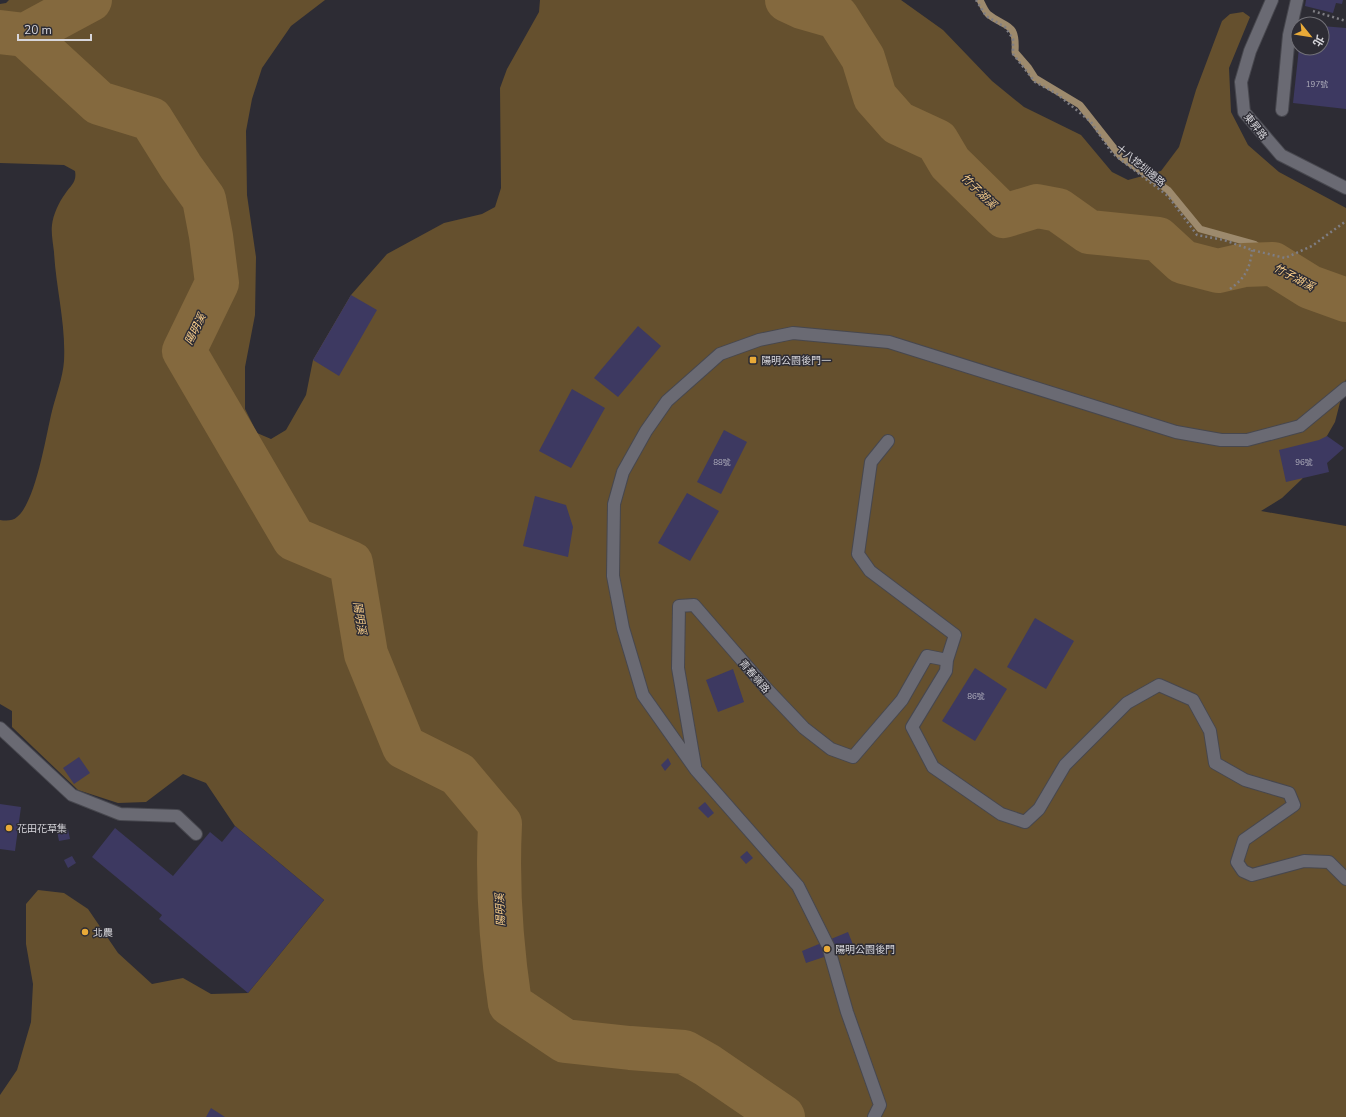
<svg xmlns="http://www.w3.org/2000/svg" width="1346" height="1117" font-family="'Nunito Sans','Noto Sans TC',sans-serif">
  <rect width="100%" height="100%" fill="#2d2c34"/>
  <path fill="#65502e" d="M9,0H325L291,26L262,68L252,99L246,131L247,195L256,257L255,315L245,367V409L257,433L271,439L286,430L306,395L313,360L351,295L387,254L444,223L482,214L495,207L501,188L500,88L507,69L539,12L540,0H901L943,30L992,81L1024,107L1081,135L1112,172L1128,180L1161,171L1179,147L1196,90L1222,21L1230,14L1243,12L1250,17L1229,68L1231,112L1248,145L1279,172L1346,208V379L1335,422L1302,479L1282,498L1261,511L1346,526V1117H0V1095L17,1070L31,1022L33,984L26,944V904L38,890L64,893L88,909L118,953L152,984L183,978L211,994L248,993L324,900L235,826L206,783L183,774L146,802L118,803L78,790L12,727V711L0,704V520C6,521 13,521 17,517C36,502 46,435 52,411C56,395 63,377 64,361C66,324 56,289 54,252C53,243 51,233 52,225C53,215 59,202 65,194C71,185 77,182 75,171L64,165L0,163V4L6,3Z"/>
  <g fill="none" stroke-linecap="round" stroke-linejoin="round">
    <path stroke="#9d8a6d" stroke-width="7" d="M980,0C982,4 985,11 988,14C1006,29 1017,21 1015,52L1028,67L1035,78L1080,105L1121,157L1168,190L1200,229L1254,244L1267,253L1273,264"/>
    <path stroke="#84693e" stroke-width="44" d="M787,0L802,7L837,17L863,58L875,97L898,123L937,141L950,163L1004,216L1037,206L1058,210L1089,232L1158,239L1183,262L1218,271L1244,265L1273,264L1310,287L1346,300
      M0,32L25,35L90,0
      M25,35L99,103L151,119L181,167L204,199L211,236L217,283L184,351L294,539L351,563L366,654L404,747L458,774L500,824C497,885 501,944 510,1004L565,1041L630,1048L684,1052L707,1065L783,1117"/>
  </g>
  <path fill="#3d3961" d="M1306,0H1343L1342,4L1336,3L1333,13L1305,6Z
    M1322,26L1346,28V109L1293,103L1299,48H1322Z
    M351,295L377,310L339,376L313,360Z
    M638,326L661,346L618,397L594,378Z
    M572,389L605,408L571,468L539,451Z
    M724,430L747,442L721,494L697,482Z
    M1327,436L1344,448L1327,463L1329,472L1286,482L1279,450L1319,440Z
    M687,493L719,511L690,561L658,543Z
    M535,496L566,505L573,527L568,557L523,546Z
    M1035,618L1074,641L1046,689L1007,667Z
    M975,668L1007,689L975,741L942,721Z
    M733,669L744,702L718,712L706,680Z
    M79,757L90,773L74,784L63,768Z
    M668,758L671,764L665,771L661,765Z
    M705,802L714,813L708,818L698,808Z
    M0,804L21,807L15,851L0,849Z
    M235,826L324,900L248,993L159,919L162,915L92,857L115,828L173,876L210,832L222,842Z
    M68,829L70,839L59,841L57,831Z
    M747,851L753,858L746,864L740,857Z
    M72,856L76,863L68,868L64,860Z
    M848,932L854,947L806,963L802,951Z
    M211,1108L225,1117H206Z"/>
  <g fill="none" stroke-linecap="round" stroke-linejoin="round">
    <g stroke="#47474e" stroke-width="14">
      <path id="minor" d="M1272,0L1250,51L1241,82L1244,112L1281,155L1346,188
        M1282,110L1289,35L1297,0
        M888,441L871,462L858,554L870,571L955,635L947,660L946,671L912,727L933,767L1001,814L1025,822L1039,809L1065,765L1127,703L1159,685L1193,700L1210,731L1215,763L1245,780L1289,793L1294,805L1244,840L1237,862L1243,871L1252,875L1304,861L1329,862L1346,879
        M0,728L72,795L120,814L177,816L196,834
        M695,766L678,668L679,606L694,605L766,688L804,728L831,749L853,757L902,700L927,656L947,660
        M874,1117L880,1105L847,1012L828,946L798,886L696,770L643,695L623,628L613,576L614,504L623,472L646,431L667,401L720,354L759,340L793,333L889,342L1176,432L1221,440H1247L1300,426L1346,388"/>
    </g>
    <path stroke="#7f7e84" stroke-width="2.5" stroke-dasharray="2 3" stroke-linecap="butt" d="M976,0L986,16L1005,27L1013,39V54L1035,82L1057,94L1091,122L1112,153L1168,196L1197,235L1224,240L1252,250L1285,258L1312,246L1346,221
      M1313,11L1346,21
      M1230,289C1245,278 1250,269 1252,250"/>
    <use href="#minor" stroke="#6a6a73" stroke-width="12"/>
  </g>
  <g fill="#e9aa38" stroke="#2d2c34" stroke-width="1.5">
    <rect x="749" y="356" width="8" height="8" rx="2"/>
    <circle cx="9" cy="828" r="4"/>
    <circle cx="85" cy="932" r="4"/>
    <circle cx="827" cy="949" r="4"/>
  </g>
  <g text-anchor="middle" stroke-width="3" stroke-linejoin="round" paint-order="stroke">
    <g font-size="8" fill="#b0afbc">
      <text x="1317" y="87">197號</text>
      <text x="722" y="465">88號</text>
      <text x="1304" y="465">96號</text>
      <text x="976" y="699">86號</text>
    </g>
    <g font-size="10" fill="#d7d6db" stroke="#2d2c34">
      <text transform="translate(1256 126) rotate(52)" y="4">東昇路</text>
      <text transform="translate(1141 165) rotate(39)" y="4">十八挖圳邊路</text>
      <text transform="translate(755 676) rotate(49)" y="4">青春嶺路</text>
    </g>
    <g font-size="10" fill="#d7d6db" stroke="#2d2c34" text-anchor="start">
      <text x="761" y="364">陽明公園後門一</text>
      <text x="17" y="832">花田花草集</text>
      <text x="93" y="936">北農</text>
      <text x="835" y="953">陽明公園後門</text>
    </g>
    <g font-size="11" font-style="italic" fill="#f8cd89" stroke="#2d2c34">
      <text transform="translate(979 191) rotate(44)" y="4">竹子湖溪</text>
      <text transform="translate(1294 277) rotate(28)" y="4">竹子湖溪</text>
      <text transform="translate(195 329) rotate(-64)" y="4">陽明溪</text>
      <text transform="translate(360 618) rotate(81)" y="4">陽明溪</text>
      <text transform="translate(500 910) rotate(-93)" y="4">陽明溪</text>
    </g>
  </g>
  <g transform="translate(1310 36) rotate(120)"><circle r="19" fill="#2d2c34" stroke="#717077"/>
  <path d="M0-3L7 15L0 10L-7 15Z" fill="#e9aa38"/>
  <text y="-6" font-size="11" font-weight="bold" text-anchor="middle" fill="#d7d6db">北</text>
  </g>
  <path d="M18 34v6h73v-6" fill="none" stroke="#d7d6db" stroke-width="2"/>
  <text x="24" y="34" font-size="12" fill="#d7d6db" stroke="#2d2c34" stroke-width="3" paint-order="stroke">20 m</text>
</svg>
